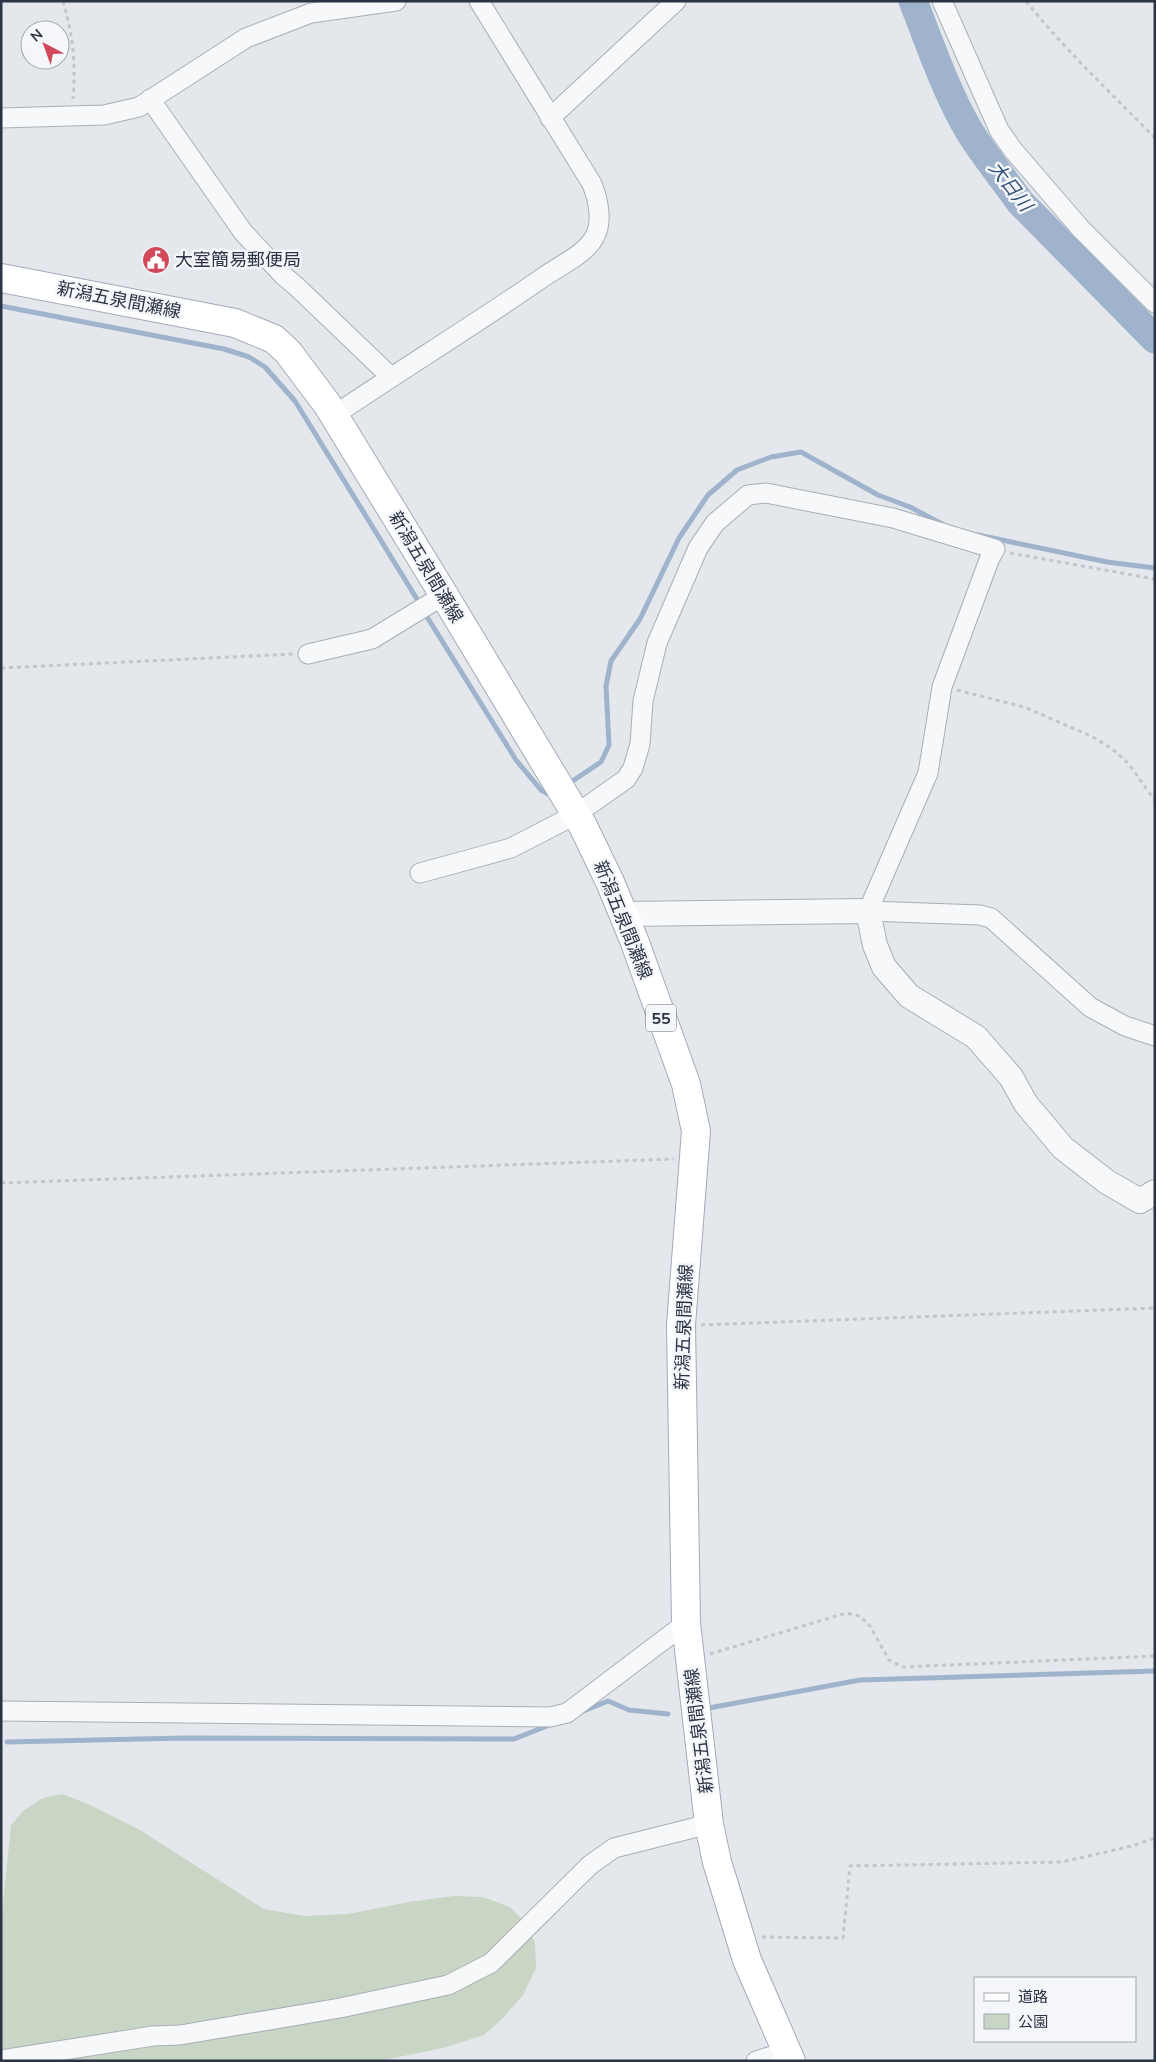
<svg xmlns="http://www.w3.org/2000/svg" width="1156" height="2062" font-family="Mulish,'Noto Sans JP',sans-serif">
  <rect width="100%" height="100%" fill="#e4e7ec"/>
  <path fill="#c9d6c5" d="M62,1794L88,1804L140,1830L264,1909L305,1916L348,1914L409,1902L454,1896L483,1897L510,1907L525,1922L535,1943L536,1968L523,1995L504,2017L484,2035L443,2048L379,2061H1V1924L11,1825L23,1811L43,1798Z"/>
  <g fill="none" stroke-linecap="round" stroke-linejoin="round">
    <path stroke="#9fb4cc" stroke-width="5" d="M1,306L224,349L249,357L265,367L295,401L420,604
      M978,535L1107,562L1155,568
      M424,612L516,760L541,790L550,795L552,793
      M568,784L601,762L609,745L606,686L611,661L640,619L679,538L708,495L737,470L771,457L801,452L878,495L910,507L944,525
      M709,1708L860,1680L1155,1671
      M581,1712L608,1701L629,1710L668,1714
      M7,1742L184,1738L514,1739L552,1724"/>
    <path stroke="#9fb4cc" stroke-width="29" d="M913,1C930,44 945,89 968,129C983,154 1003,178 1020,202L1155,339"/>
    <g stroke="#a9aeb7" stroke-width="21">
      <path id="minor" d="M942,1L999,130L1013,150L1081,229L1155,303
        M150,99L243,232L284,276L297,287L391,377
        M1,118L104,115L139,107L246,38L311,13L396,1
        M550,118L676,1
        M333,416C404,368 476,324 545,276C561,265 587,253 595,236C603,221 598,199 592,184L479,1
        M308,654L372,639L444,595
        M420,873L511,848L575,815L626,779L633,768L640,744L643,701L657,643L698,548L715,523L748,495L766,493L893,518L995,549L989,560L942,687L928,773L868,911L980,915L991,918L1090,1007L1125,1026L1155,1036
        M1,1711L550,1717L567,1713L686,1623
        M1,2060L153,2036L180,2035L340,2008L448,1985L491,1963L590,1865L614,1848L709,1824
        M756,2061L788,2051"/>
    </g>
    <g stroke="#a9aeb7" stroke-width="26">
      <path id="tertiary" d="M624,914L868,911L875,945L884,967L909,996L976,1037L1011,1077L1026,1104L1063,1148L1107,1182L1140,1201L1155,1192"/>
    </g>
    <g stroke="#a3abb8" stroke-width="30">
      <path id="primary" d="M1,278L235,323L274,339L288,352L327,404L444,595L583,826L610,882L634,940L686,1084L696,1131L681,1325L686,1623L709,1824L717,1862L747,1960L791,2061"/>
    </g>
    <path stroke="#c2c5cb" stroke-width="3" stroke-dasharray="4 4" stroke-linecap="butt" d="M63,1C73,35 76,64 73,99
      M1026,1C1065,50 1111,93 1155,138
      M1010,553L1155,579
      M1,668L293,654
      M957,690L1024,707L1091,736L1111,748L1128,763L1155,801
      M1,1183L674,1159
      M701,1325L1155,1308
      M710,1654L846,1613L860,1616L870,1626L889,1660L903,1667L1155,1656
      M762,1937L843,1938L850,1866L1062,1862L1132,1846L1155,1838"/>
    <use href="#minor" stroke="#f7f8fa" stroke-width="19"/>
    <use href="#tertiary" stroke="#f7f8fa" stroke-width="24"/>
    <use href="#primary" stroke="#fff" stroke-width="28"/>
  </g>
  <defs>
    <g id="civic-disc" transform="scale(1.4375)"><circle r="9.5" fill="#d1495b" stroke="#f4f6f9"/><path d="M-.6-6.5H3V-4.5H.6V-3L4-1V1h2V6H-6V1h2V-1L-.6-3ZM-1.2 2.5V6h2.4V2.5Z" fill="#fff"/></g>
  </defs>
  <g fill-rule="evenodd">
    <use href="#civic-disc" x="156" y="260"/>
  </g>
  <g text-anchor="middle" stroke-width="5" stroke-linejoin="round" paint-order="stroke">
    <rect fill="#f4f6f9" stroke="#676e7b" stroke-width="1" x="646" y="1004.5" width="30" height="27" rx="4"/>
    <g font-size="16" font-weight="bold" fill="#2b3445">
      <text x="661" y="1024">55</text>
    </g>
    <g font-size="18" fill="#2b3445" stroke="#f4f6f9" text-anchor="start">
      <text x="175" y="266">大室簡易郵便局</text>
    </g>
    <g font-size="18" fill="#2b3445" stroke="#f4f6f9">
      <text transform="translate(119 300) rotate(11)" y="6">新潟五泉間瀬線</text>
      <text transform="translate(426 567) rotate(59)" y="6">新潟五泉間瀬線</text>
      <text transform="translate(623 920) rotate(68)" y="6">新潟五泉間瀬線</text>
      <text transform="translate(684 1327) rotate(-88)" y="6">新潟五泉間瀬線</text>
      <text transform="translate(699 1731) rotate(-97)" y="6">新潟五泉間瀬線</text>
    </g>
    <g font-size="19" font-style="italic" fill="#34527a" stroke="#f4f6f9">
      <text transform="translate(1011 186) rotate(52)" y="7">大日川</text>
    </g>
  </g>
  <rect width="1156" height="2062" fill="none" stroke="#2b3445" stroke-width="5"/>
  <rect x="974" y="1977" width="162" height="65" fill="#f4f6f9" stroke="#a4a8b1"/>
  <rect x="984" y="1993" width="25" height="8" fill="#ffffff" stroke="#a4a8b1"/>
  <text x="1018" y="2002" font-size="15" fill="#2b3445">道路</text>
  <rect x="984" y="2014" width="25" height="15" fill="#c9d6c5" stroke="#a4a8b1"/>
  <text x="1018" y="2027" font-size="15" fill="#2b3445">公園</text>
  <g transform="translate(45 45) rotate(319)"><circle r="24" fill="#f4f6f9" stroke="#a4a8b1"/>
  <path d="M0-4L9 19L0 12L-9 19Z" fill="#d1495b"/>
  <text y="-8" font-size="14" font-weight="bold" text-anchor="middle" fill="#2b3445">N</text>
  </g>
</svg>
